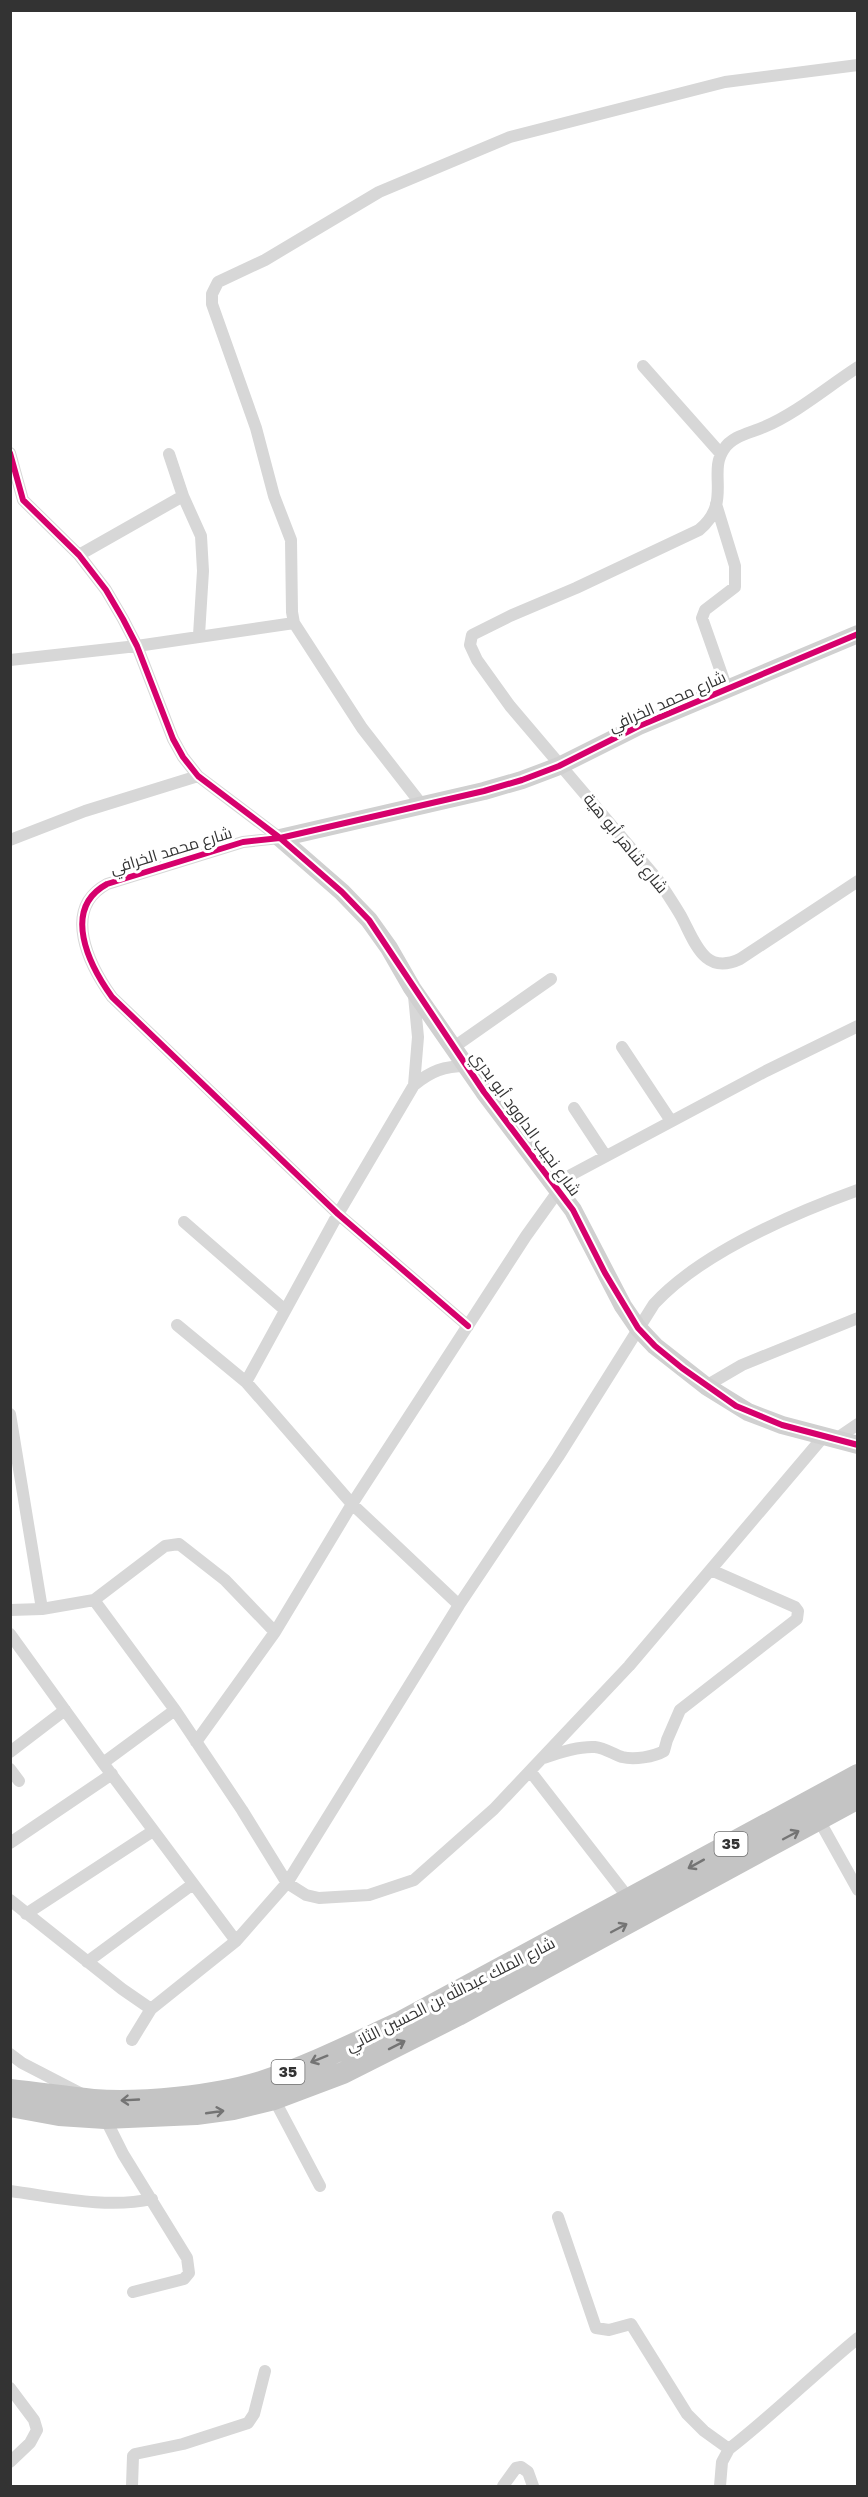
<svg xmlns="http://www.w3.org/2000/svg" width="868" height="2497" font-family="'Golos Text',Cairo,sans-serif">
  <rect width="100%" height="100%" fill="#fff"/>
  <g fill="none" stroke-linecap="round" stroke-linejoin="round">
    <path stroke="#d7d7d7" stroke-width="12" d="M643,366L721,454
      M858,367C827,387 797,413 764,427C750,433 732,436 724,449C707,473 733,502 699,530L576,588L510,616L472,635L470,645L477,660L510,706L658,880C666,892 674,904 681,916C695,942 704,976 740,959L858,881
      M10,453L23,500L79,555L106,590L123,619L137,646L173,739L183,757L198,776L280,838
      M169,454L183,496L201,536L203,571L199,635
      M716,504L735,566V587L705,610L702,618L727,689
      M79,555L183,496
      M10,660L137,646L294,623
      M422,805L362,728L294,623L292,612L291,540L274,496L256,428L212,304V294L218,282L265,260L379,192L510,137L725,82L858,65
      M280,838L243,842L107,884C61,909 89,965 112,997L338,1214L468,1326
      M10,840L85,811L198,776
      M454,1047L551,979
      M622,1047L671,1121
      M414,1085C431,1071 444,1066 466,1066
      M574,1108L605,1155
      M184,1222L285,1310
      M177,1325L246,1382L352,1504L459,1605
      M246,1382L338,1214L414,1085L418,1037L414,996
      M706,1386L742,1365L858,1318
      M10,1414L42,1609
      M836,1439L858,1424
      M94,1600L175,1710L242,1810L287,1883L306,1895L319,1898L369,1895L414,1880L494,1809L629,1666L824,1436
      M10,1610L42,1609L94,1600L165,1546L179,1544L225,1580L275,1632
      M10,1634L103,1763L236,1941
      M196,1742L275,1632L352,1504L526,1236L569,1176L766,1071L858,1026
      M10,1752L65,1710
      M544,1758C560,1752 578,1746 595,1747C605,1748 613,1754 622,1757C634,1760 654,1757 664,1751L667,1740L680,1710L797,1619L798,1611L795,1607L711,1570
      M103,1763L175,1710
      M10,1769L19,1781
      M530,1771L630,1900
      M819,1820L858,1890
      M10,1843L112,1774
      M10,1900L122,1989L151,2009
      M26,1914L153,1831
      M87,1962L193,1884
      M132,2040L151,2009L236,1941L287,1883L459,1605L558,1457L654,1304C702,1252 792,1214 858,1190
      M10,2054L22,2063L80,2093
      M274,2099L320,2186
      M105,2118L123,2154L187,2258L189,2273L184,2279L133,2292
      M10,2191C56,2197 107,2209 152,2199
      M558,2217L596,2328L609,2330L631,2324L687,2414L704,2431L729,2449L722,2462L720,2486
      M10,2388L34,2420L37,2430L30,2443L10,2462
      M729,2449C774,2414 814,2374 858,2338
      M132,2486L133,2456L135,2454L183,2444L248,2423L254,2414L265,2371
      M503,2486L516,2468L521,2467L528,2472L533,2486"/>
    <path stroke="#d0d0d0" stroke-width="18" d="M280,838L342,892L369,920L389,948L412,988L484,1092L573,1210L623,1306L638,1328L655,1346L706,1386L748,1412L782,1425L858,1445
      M280,838L484,791L522,780L559,766L639,726L858,634"/>
    <path stroke="#c4c4c4" stroke-width="22" d="M10,2090C38,2093 65,2097 93,2100C140,2104 216,2096 261,2082C309,2066 355,2043 401,2022L858,1775
      M10,2106L59,2115L105,2118L196,2114L233,2109L274,2099L343,2073L458,2015L858,1798"/>
    <g stroke="#fff" stroke-width="10">
      <path id="cycleway" d="M10,453L23,500L79,555L106,590L123,619L137,646L173,739L183,757L198,776L280,838L342,892L369,920L484,1092L573,1210L605,1273L638,1328L655,1346L682,1368L736,1406L782,1425L858,1445
        M468,1326L338,1214L112,997C89,965 61,909 107,884L243,842L280,838L484,791L522,780L559,766L639,726L858,634"/>
    </g>
    <use href="#cycleway" stroke="#d6006c" stroke-width="6"/>
  </g>
  <defs><path id="oneway-shaft" d="M-6 0H5M1.5-3L5.5 0L1.5 3" fill="none" stroke-width="1.6" stroke-linecap="round" stroke-linejoin="round" transform="scale(1.5)"/></defs>
  <g stroke="#747474">
    <use href="#oneway-shaft" transform="translate(791 1835) rotate(-28)"/>
    <use href="#oneway-shaft" transform="translate(696 1864) rotate(151)"/>
    <use href="#oneway-shaft" transform="translate(619 1928) rotate(-28)"/>
    <use href="#oneway-shaft" transform="translate(397 2045) rotate(-27)"/>
    <use href="#oneway-shaft" transform="translate(319 2059) rotate(158)"/>
    <use href="#oneway-shaft" transform="translate(130 2100) rotate(177)"/>
    <use href="#oneway-shaft" transform="translate(215 2112) rotate(-8)"/>
  </g>
  <g text-anchor="middle" stroke-width="6" stroke-linejoin="round" paint-order="stroke">
    <g fill="#fff" stroke="#707070" stroke-width="1.5">
      <rect x="714.5" y="1832" width="33" height="24" rx="4.5"/>
      <rect x="271.5" y="2060" width="33" height="24" rx="4.5"/>
    </g>
    <g font-size="15" font-weight="bold" fill="#333">
      <text x="731" y="1849">35</text>
      <text x="288" y="2077">35</text>
    </g>
    <g font-size="16" fill="#333" stroke="#fff">
      <text transform="translate(667 701) rotate(-24)" y="6">شارع محمد الخرافي</text>
      <text transform="translate(626 843) rotate(51)" y="6">شارع شاهر أبو هية</text>
      <text transform="translate(171 850) rotate(-17)" y="6">شارع محمد الخرافي</text>
      <text transform="translate(526 1123) rotate(54)" y="6">شارع نجيب الداوود أبو بدري</text>
      <text transform="translate(450 1994) rotate(-27)" y="6">شارع الملك عبدالله بن الحسين الثاني</text>
    </g>
  </g>
  <rect width="868" height="2497" fill="none" stroke="#333333" stroke-width="24"/>
</svg>
